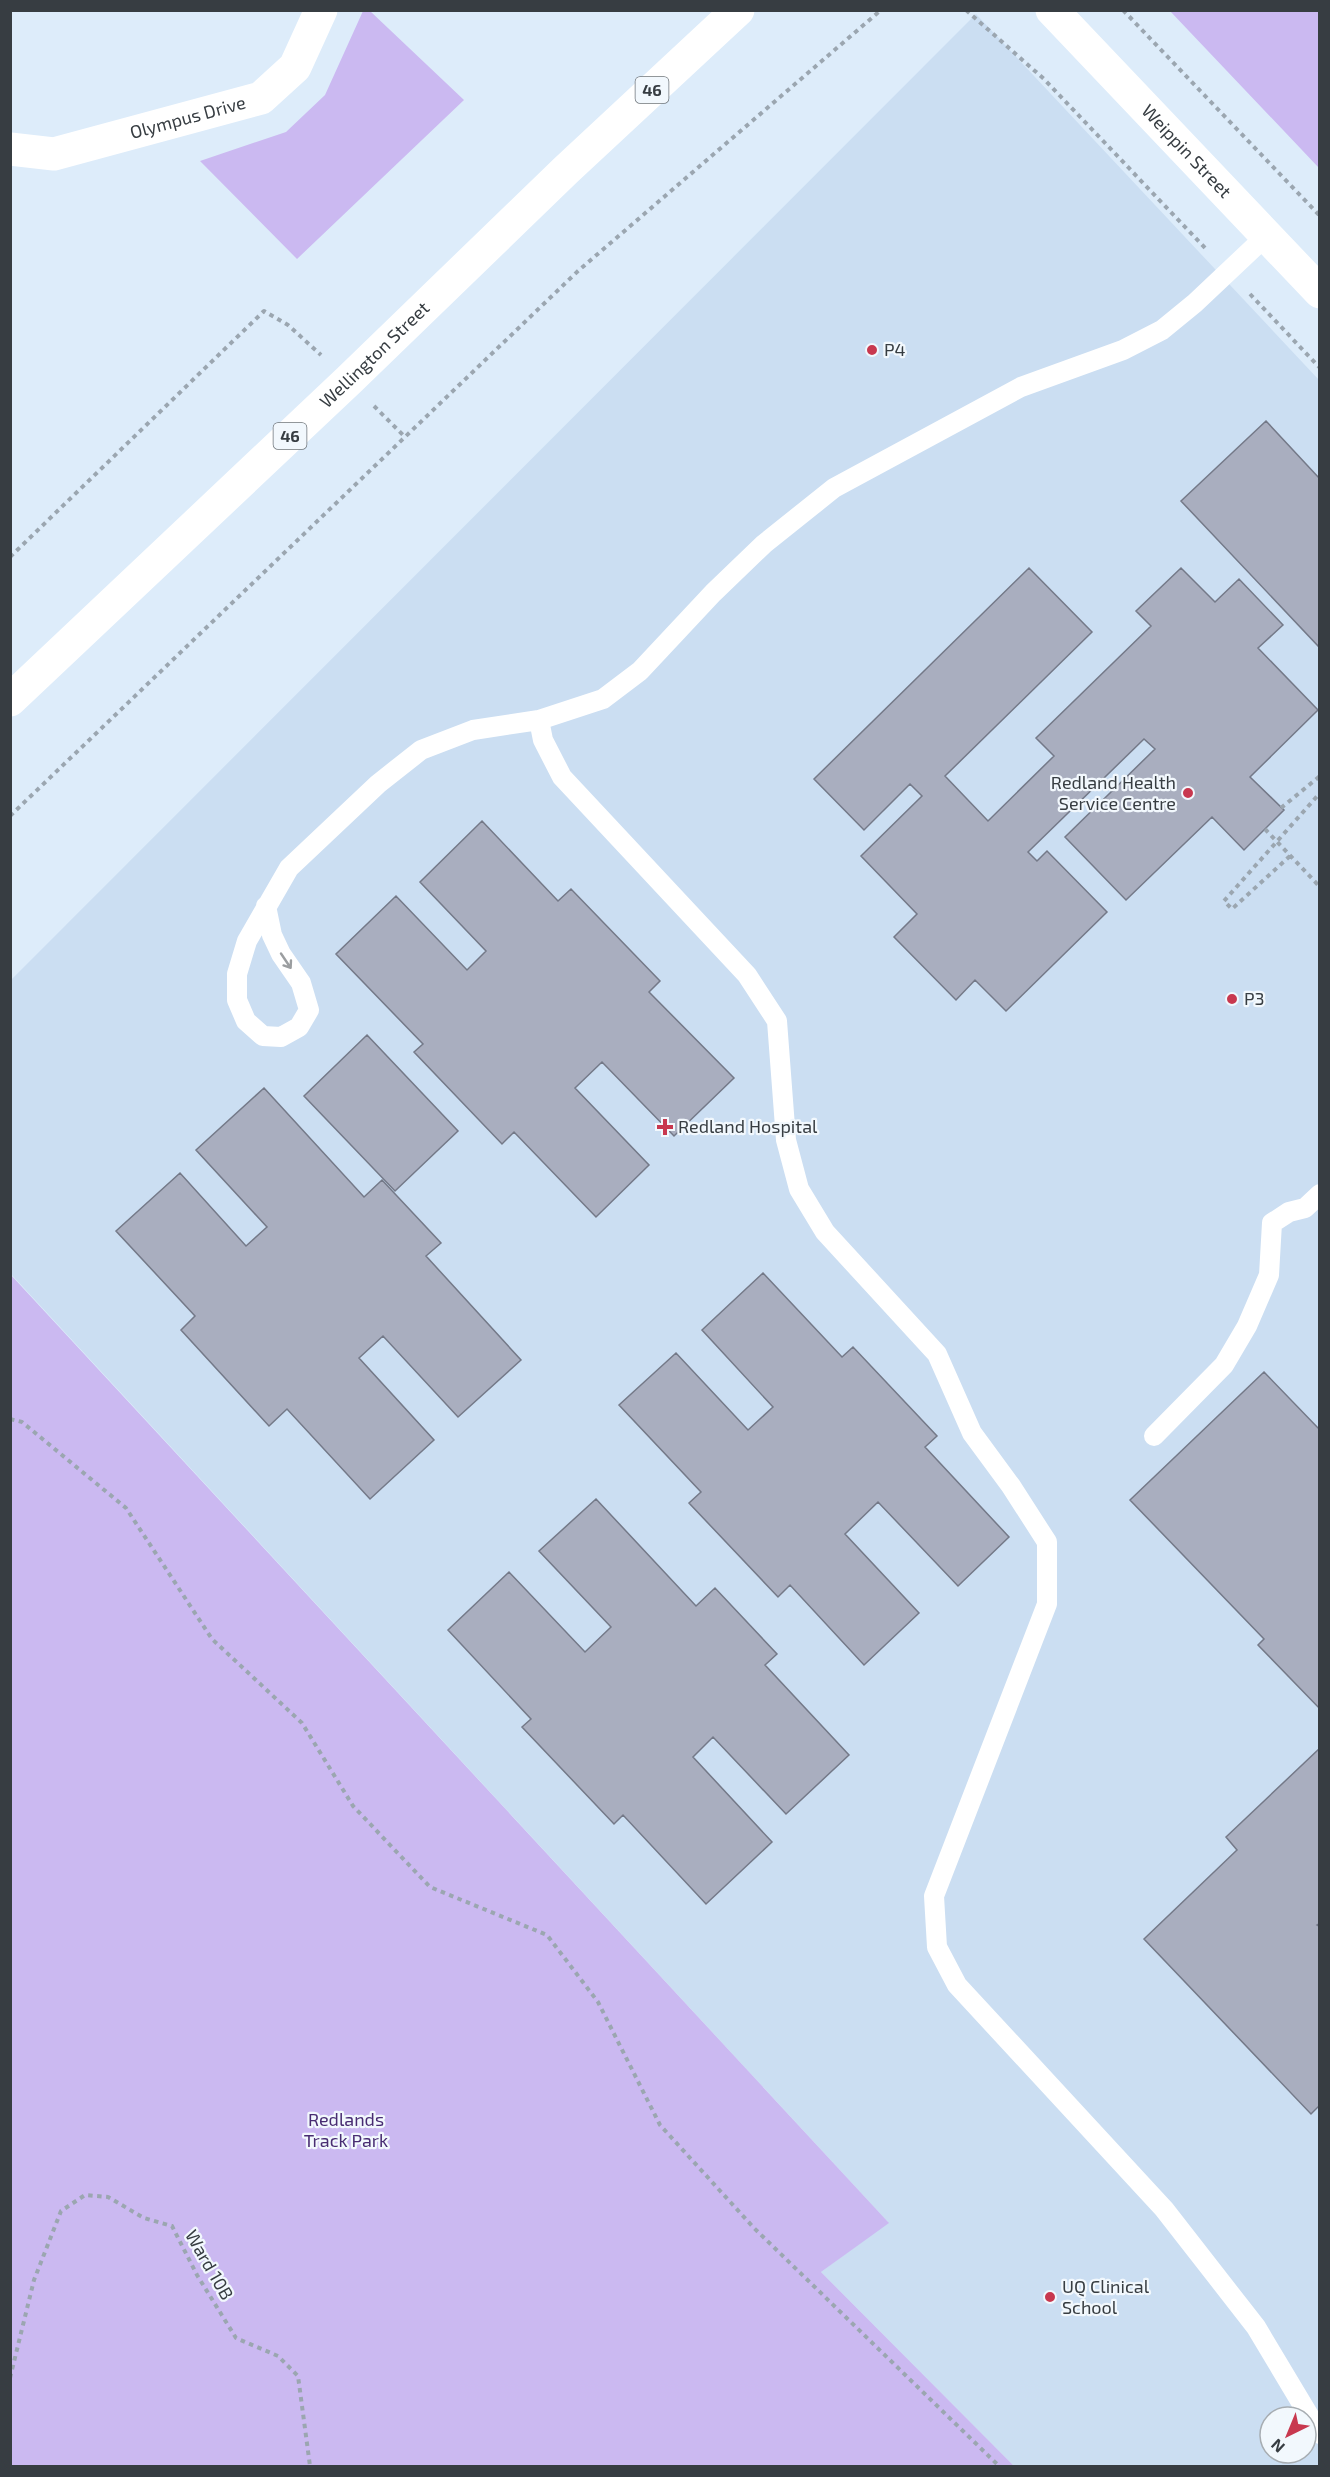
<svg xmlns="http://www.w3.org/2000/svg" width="1330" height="2477" font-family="'Exo 2',sans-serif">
  <rect width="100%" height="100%" fill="#ddecfa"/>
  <path fill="#cbdef2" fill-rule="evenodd" d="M976,14L1319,380V2466H1014L821,2272L888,2222L11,1274V980ZM1270,2417H1306V2453H1270Z"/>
  <path fill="#cbb9f1" d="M363,11H370L464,100L297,259L200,161L286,132L325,95Z
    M1170,11H1319V168Z
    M10,1274L889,2223L821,2272L1014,2466H11Z"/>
  <path fill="#a9aebf" stroke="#747988" stroke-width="1.5" d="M1266,421L1320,479V648L1181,501Z
    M1029,568L1092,632L945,776L988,821L1054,756L1036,738L1151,626L1136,611L1181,568L1215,602L1239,579L1283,625L1258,648L1318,710L1250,777L1284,810L1244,850L1212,817L1126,900L1065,837L1155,749L1144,739L1028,852L1037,861L1047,851L1107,912L1006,1011L975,980L956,1000L894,937L917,914L861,856L922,796L910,784L864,830L814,779Z
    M482,821L558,901L571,889L660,981L649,992L734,1078L674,1136L602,1062L575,1088L649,1165L596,1217L514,1132L502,1144L414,1052L423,1044L336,954L396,896L467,970L486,951L420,882Z
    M367,1035L458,1131L395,1191L304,1096Z
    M264,1088L364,1197L382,1180L441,1243L426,1256L521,1360L458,1417L383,1336L359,1358L434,1440L370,1499L287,1409L269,1426L181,1330L195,1316L116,1231L180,1173L246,1246L267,1227L196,1150Z
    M763,1273L842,1357L853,1347L937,1436L925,1447L1009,1537L958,1586L878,1502L845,1534L919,1613L864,1665L790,1585L778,1597L689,1503L701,1492L619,1405L676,1353L748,1430L773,1407L702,1330Z
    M1264,1372L1320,1430V1709L1258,1645L1264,1639L1130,1500Z
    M596,1499L696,1606L715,1588L777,1654L765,1665L849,1755L786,1814L713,1737L693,1757L772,1842L706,1904L623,1815L614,1824L522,1727L531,1719L448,1630L509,1572L585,1652L611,1627L539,1551Z
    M1320,1748V1923L1317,1925L1320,1927V2105L1311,2114L1144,1939L1237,1850L1226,1837Z"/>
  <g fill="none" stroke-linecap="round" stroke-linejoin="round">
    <path stroke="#9ba6b0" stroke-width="4" stroke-dasharray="4.5 4.5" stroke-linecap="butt" d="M966,10L1044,79L1207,250
      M1123,10L1320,216
      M1250,294L1320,368
      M374,406L405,437
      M10,557L264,311L288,325L321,355
      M1281,808L1320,776
      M10,816L578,271L881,10
      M1265,829L1320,887
      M1290,856L1232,909L1224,901L1320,793
      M10,1419L22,1422L126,1508L212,1639L302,1723L353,1806L430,1887L547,1935L598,2002L660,2125L754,2228L999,2466
      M10,2378L34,2280L61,2211L85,2195L108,2197L144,2218L172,2226L197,2275L236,2338L278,2356L298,2376L310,2466"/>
    <path stroke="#fff" stroke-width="20" d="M539,720L543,740L562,777L747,975L777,1021L786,1140L799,1189L825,1232L937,1354L972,1433L1011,1486L1047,1542V1604L934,1896L937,1947L957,1985L1164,2209L1256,2327L1320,2434
      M266,906L272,935L281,954L301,983L309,1010L299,1027L281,1037L263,1036L246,1021L237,1000V974L247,941L289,868L378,784L421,750L473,730L539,720L603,699L640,671L713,593L764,544L834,488L1021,387L1123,350L1162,330L1195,303L1266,236
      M1154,1436L1224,1365L1247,1326L1269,1275L1272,1223L1289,1212L1305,1208L1320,1194"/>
    <g stroke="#fff" stroke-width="33">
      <path id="s1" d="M1052,10L1320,292"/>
      <path id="s2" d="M10,149L54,154L261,98L295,67L321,10"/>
    </g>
    <path stroke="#fff" stroke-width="33" id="s3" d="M10,700L349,380L566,170L738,10"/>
  </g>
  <defs><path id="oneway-shaft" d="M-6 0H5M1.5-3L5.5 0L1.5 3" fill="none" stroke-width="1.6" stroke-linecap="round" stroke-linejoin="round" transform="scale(1.5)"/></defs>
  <use stroke="#9b9ea0" href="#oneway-shaft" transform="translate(286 961) rotate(56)"/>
  <g fill="#c8384f" stroke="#f2f8fd" stroke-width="2">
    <circle cx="872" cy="350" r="6"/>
    <circle cx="1188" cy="793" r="6"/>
    <circle cx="1232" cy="999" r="6"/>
    <path d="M662 1118h6v6h6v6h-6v6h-6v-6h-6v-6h6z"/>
    <circle cx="1050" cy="2297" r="6"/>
  </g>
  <g text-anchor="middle" stroke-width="4.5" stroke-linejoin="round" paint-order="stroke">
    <g fill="#f2f8fd" stroke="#6f757a" stroke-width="1.5">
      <rect x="635.5" y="77" width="33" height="26" rx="4.5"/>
      <rect x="273.5" y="423" width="33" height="26" rx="4.5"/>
    </g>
    <g font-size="16" font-weight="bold" fill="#373d42">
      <text x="652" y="96">46</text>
      <text x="290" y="442">46</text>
    </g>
    <g font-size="18" fill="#373d42" stroke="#f2f8fd">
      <text dy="6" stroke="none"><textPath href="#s2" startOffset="183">Olympus Drive</textPath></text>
      <text dy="6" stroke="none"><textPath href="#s1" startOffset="195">Weippin Street</textPath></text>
      <text dy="6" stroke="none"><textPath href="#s3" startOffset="502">Wellington Street</textPath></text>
      <text transform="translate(209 2265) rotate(60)" y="6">Ward 10B</text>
    </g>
    <g font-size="18" fill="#373d42" stroke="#f2f8fd" text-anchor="start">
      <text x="884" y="356">P4</text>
      <text x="1176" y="789" text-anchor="end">Redland Health<tspan x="1176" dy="21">Service Centre</tspan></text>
      <text x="1244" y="1005">P3</text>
      <text x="678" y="1133">Redland Hospital</text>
      <text x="1062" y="2293">UQ Clinical<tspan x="1062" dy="21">School</tspan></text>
    </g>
    <g font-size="18" fill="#482c72" stroke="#f2f8fd">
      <text x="346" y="2126">Redlands<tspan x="346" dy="21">Track Park</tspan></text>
    </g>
  </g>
  <rect width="1330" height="2477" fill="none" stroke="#373d42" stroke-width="24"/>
  <g transform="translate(1288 2435) rotate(223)"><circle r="28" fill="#f2f8fd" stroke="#a7adb2" stroke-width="1.5"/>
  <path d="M0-4.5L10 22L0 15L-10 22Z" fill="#c8384f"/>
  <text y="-9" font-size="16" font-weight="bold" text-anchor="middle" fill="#373d42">N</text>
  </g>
</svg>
